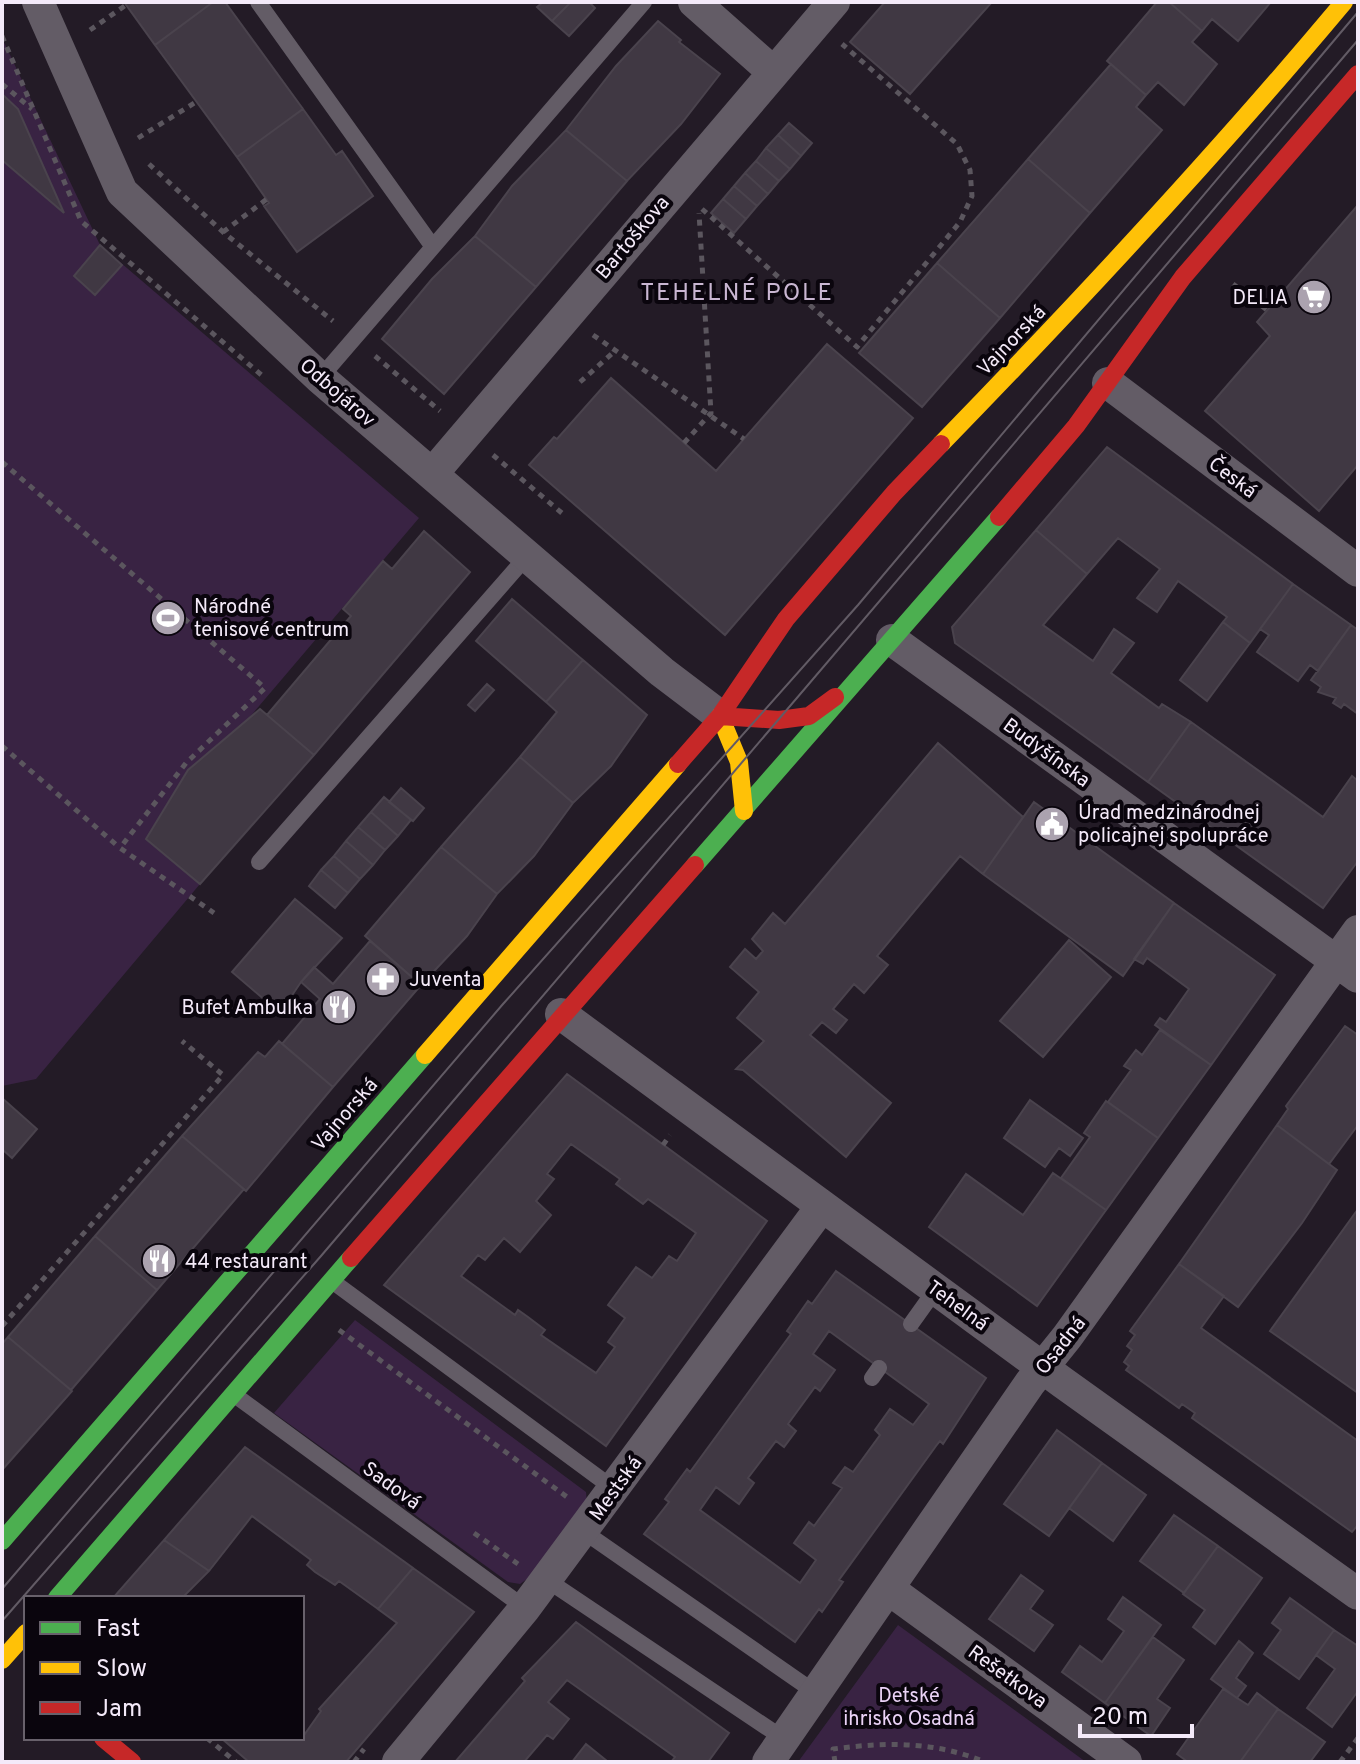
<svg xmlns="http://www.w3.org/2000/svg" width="1360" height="1764" font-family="Overpass,sans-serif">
  <rect width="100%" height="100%" fill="#231b26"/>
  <path fill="#392343" d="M2,38L100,245L419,518L146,839L200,884L36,1079L2,1086Z
    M355,1320L586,1492L587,1504L534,1574L520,1584L508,1582L274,1413Z
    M898,1625L1086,1762H798Z"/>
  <path fill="#403843" stroke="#4a434d" stroke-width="2" fill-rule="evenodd" d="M124,2H213L155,45Z
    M213,2H225L303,109L237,157L155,45Z
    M543,2H571L552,21L537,7Z
    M571,2H589L595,8L569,36L552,21Z
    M885,2H992L910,94L850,42Z
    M1157,2H1169L1202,31L1192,42L1217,64L1184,105L1158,82L1146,95L1107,61Z
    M1169,2H1271L1238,41L1212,19L1202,31Z
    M658,21L681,40L679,42L720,74L681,124L627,181L566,130L616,66Z
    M1111,64L1146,95L1136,107L1162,130L1090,213L1028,159Z
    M2,94L18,109L64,213L2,160Z
    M303,109L336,155L342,151L373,196L297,252L264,206L269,203L237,157Z
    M789,123L812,143L801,156L778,135Z
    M566,130L627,181L536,287L475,236L512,186Z
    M778,135L801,156L790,169L766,148Z
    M766,148L790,169L779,181L756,161Z
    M1028,159L1090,213L1000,318L937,263Z
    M756,161L779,181L768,194L745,173Z
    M745,173L768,194L757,206L734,186Z
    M734,186L757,206L746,219L723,199Z
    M723,199L746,219L734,233L711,213Z
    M1358,205V465L1319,511L1205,411L1270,336L1257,322Z
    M475,236L536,287L444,394L382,339L432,279Z
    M100,245L122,265L95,295L74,276Z
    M937,263L1000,318L922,407L859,353Z
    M827,344L913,418L725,635L529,465L554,437L557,439L611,378L716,471Z
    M1107,447L1293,584L1250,643L1223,622L1227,617L1178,581L1157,612L1137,598L1160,569L1118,538L1087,574L1036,530Z
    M1036,530L1087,574L1043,625L1093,661L1114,629L1134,643L1111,673L1159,708L1162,704L1191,722L1148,782L955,643L952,627Z
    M424,531L470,572L314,755L267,715L351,616L343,609L383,561L392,569Z
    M1293,584L1351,625L1318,671L1310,665L1298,681L1257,652L1269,635L1260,629Z
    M512,599L583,660L546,702L476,641Z
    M1223,622L1250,643L1207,701L1180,680Z
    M1351,625L1358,630V714L1344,704L1341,708L1333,703L1336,698L1318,692L1321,687L1311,680Z
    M583,660L647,715L611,766L573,803L520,757L557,712L546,702Z
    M487,684L494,690L475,711L468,705Z
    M260,709L314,755L200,884L146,839L188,770Z
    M1191,722L1323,817L1352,776L1358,781V861L1323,908L1148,782Z
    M938,743L1023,817L983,874L960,856L877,956L888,965L864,993L854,984L833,1009L847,1020L836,1033L822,1022L810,1035L891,1103L846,1157L743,1070L736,1069L764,1041L737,1018L759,992L730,967L745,949L756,959L763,951L752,939L773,913L785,924Z
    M520,757L573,803L534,856L497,894L441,847Z
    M401,788L424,808L413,821L389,802Z
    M384,797L411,820L398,836L371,812Z
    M1034,802L1174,903L1123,976L983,874Z
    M371,812L398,836L385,850L358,827Z
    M358,827L385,850L373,865L346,841Z
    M346,841L373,865L360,879L334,856Z
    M441,847L497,894L467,936L421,985L365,936Z
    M334,856L360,879L348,893L321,870Z
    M321,870L348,893L335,908L309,886Z
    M295,899L342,938L301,982L280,1013L232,972Z
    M1174,903L1275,975L1211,1065L1155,1025L1160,1018L1166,1022L1189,989L1147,958L1143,964L1134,959Z
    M1069,940L1111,977L1043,1057L1000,1021Z
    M370,941L421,985L333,1087L282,1044L320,999L301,982L314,967L333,984Z
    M1345,1026L1358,1035V1125L1329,1164L1277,1125L1288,1109L1286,1106Z
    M1160,1030L1211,1065L1158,1138L1108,1102L1131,1070L1124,1066L1136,1050L1142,1055Z
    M279,1041L333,1087L246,1191L182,1136L258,1052L265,1057Z
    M567,1074L767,1221L606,1446L384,1285ZM571,1144L620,1179L616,1184L643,1204L648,1199L696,1233L677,1261L669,1256L652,1278L636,1267L608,1305L625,1318L608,1342L615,1347L596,1373L541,1335L545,1330L528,1317L518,1310L515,1315L461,1276L478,1255L485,1260L504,1238L520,1252L551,1215L536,1201L554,1179L547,1174Z
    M2,1098L37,1129L12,1158L2,1149Z
    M1030,1100L1083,1138L1070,1156L1059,1148L1045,1167L1004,1138Z
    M1106,1101L1158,1138L1106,1210L1061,1178L1090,1137L1084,1133Z
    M1277,1125L1337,1170L1302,1223L1238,1307L1179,1264Z
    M182,1136L244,1189L157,1290L95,1236Z
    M1053,1173L1106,1210L1037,1306L929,1227L966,1174L1023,1215Z
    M1358,1209V1393L1270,1331Z
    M95,1236L157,1290L71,1390L8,1337Z
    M1179,1264L1224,1296L1201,1328L1358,1441V1525L1352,1532L1192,1418L1195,1413L1182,1404L1179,1408L1126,1370L1129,1366L1124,1362L1132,1350L1127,1346L1135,1335L1130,1331Z
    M836,1271L986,1378L943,1444L940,1441L936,1446L839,1580L843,1582L822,1612L819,1609L795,1642L644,1534L669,1502L665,1499L687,1469L690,1472L791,1334L787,1331L808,1301L812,1304ZM829,1331L929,1404L913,1425L890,1409L875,1430L880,1435L853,1472L845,1467L833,1483L842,1488L814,1526L809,1522L794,1543L816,1560L800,1583L700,1510L716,1487L739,1504L754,1483L748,1478L776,1441L784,1447L796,1431L788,1424L815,1387L820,1391L835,1370L813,1354Z
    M8,1337L72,1391L2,1470V1344Z
    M1057,1430L1102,1463L1049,1536L1004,1504Z
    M245,1447L413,1568L378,1609L339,1581L335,1585L315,1572L307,1565L311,1560L252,1516L209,1571L164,1540Z
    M1102,1463L1146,1495L1113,1541L1069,1508Z
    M1174,1515L1218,1546L1184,1593L1140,1561Z
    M164,1540L209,1571L182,1598H113Z
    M1218,1546L1262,1578L1215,1644L1193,1627L1205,1610L1183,1594Z
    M413,1568L474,1612L346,1762H249L221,1738H302L321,1711L319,1709L397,1623L378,1609Z
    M1021,1575L1043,1591L1030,1609L1053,1625L1034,1651L989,1619Z
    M1123,1597L1161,1625L1105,1703L1062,1672L1080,1646L1102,1662L1124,1631L1108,1619Z
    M1290,1598L1334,1630L1299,1679L1264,1654L1281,1630L1272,1623Z
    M576,1622L729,1733L708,1762H671L675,1757L567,1680L548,1702L569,1719L553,1739L547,1735L524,1762H455L525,1681L522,1678Z
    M1334,1630L1358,1646V1691L1332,1727L1307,1708L1335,1669L1316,1655Z
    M1153,1637L1184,1660L1157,1699L1170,1708L1151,1736L1105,1703Z
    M1239,1641L1253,1653L1236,1678L1246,1686L1237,1698L1211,1679Z
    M1223,1689L1248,1705L1257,1693L1278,1709L1240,1762H1188L1177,1754Z
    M1278,1709L1325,1742L1310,1762H1240Z
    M586,1744L607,1761V1762H572Z"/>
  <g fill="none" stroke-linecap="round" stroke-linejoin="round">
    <path stroke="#5b565e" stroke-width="5" stroke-dasharray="6 6" stroke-linecap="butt" d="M90,30L126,5
      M2,36L81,221L265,378
      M2,84L32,109
      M138,138L196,102
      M149,164L223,232L333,321
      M702,209L857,347L960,222L972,196L970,170L957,144L842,44
      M223,232L267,199
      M1233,284L1267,310
      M593,335L744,439
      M375,356L440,411
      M580,382L616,350
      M684,443L711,413L699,213
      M493,455L563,514
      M2,462L265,688L186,763L120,848L214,913
      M2,746L120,848
      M663,1145L670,1135
      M2,1326L223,1075L182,1041
      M339,1330L567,1497
      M474,1533L518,1564
      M207,1738L236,1762
      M354,1762L364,1749
      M835,1762L833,1749C886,1742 934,1741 985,1762
      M1340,1762L1358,1738"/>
    <path stroke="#635c66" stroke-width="16" d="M258,2L433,247
      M320,378L644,2
      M259,862L528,555
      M332,1281L614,1489
      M911,1324L936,1289
      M872,1378L879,1368
      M236,1396L525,1608
      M583,1531L816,1693
      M547,1580L784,1739"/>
    <path stroke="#635c66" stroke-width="32" d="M38,2L122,192L320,378L662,672L720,716
      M694,2L773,72
      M1108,383L1358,571
      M433,473L834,2
      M892,640L1358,977
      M561,1014L1062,1382L1358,1594
      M890,1590L1126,1762
      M398,1762L525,1608L822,1206
      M768,1762L1030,1383L1067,1337L1358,931"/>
    <path stroke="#4caf50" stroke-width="18" d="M695,865L999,517
      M2,1541L425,1055
      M57,1598L351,1258"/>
    <path stroke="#ffc107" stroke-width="18" d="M941,444C1080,301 1216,155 1344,2
      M720,716L739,762L744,811
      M425,1055L678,764
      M2,1660L26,1633"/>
    <path stroke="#c62828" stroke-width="18" d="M999,517L1076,426L1183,277L1358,74
      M720,716L779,720L809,716L835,697
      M678,764L720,716L786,619L894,493L941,444
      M351,1258L695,865
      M103,1738L132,1762"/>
    <path stroke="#625b65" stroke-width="2" d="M2,1589L503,1004L858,605L1358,12
      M2,1621L321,1256L1358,40"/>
  </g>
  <defs>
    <g id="supermarket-disc" transform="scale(1.8)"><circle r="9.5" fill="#aba2af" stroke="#0a050d"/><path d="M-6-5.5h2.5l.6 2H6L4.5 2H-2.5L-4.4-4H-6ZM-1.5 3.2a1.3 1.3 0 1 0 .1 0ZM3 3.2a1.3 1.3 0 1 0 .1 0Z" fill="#fff"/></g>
    <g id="stadium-disc" transform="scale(1.8)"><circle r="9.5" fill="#aba2af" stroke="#0a050d"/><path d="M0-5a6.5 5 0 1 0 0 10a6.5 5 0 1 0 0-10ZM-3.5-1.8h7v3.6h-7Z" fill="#fff"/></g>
    <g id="civic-disc" transform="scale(1.8)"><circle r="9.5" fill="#aba2af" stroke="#0a050d"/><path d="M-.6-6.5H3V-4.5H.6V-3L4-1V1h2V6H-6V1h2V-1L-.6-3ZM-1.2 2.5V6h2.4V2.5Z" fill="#fff"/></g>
    <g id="pharmacy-disc" transform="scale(1.8)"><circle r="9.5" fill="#aba2af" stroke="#0a050d"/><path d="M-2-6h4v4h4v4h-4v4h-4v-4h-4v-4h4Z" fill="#fff"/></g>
    <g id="restaurant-disc" transform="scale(1.8)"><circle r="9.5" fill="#aba2af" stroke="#0a050d"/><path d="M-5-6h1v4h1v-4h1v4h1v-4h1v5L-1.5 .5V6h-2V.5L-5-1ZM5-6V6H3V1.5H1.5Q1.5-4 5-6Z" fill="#fff"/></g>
  </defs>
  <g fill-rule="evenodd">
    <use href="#supermarket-disc" x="1314" y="297"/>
    <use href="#stadium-disc" x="168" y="618"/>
    <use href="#civic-disc" x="1052" y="824"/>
    <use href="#pharmacy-disc" x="383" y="979"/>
    <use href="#restaurant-disc" x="339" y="1007"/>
    <use href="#restaurant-disc" x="159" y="1261"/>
  </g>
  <g text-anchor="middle" stroke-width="8" stroke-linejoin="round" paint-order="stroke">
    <g font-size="20" fill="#f4eaf9" stroke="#0a050d">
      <text transform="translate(632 237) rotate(-50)" y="7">Bartoškova</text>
      <text transform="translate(1011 340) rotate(-46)" y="7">Vajnorská</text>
      <text transform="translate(338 392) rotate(41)" y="7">Odbojárov</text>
      <text transform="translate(1233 477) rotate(37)" y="7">Česká</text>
      <text transform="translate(1047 752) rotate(36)" y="7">Budyšínska</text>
      <text transform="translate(344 1114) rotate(-49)" y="7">Vajnorská</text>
      <text transform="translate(958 1305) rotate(36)" y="7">Tehelná</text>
      <text transform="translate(1060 1345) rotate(-52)" y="7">Osadná</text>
      <text transform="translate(392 1485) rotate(36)" y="7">Sadová</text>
      <text transform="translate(615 1488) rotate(-54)" y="7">Mestská</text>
      <text transform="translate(1008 1676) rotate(36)" y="7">Rešetkova</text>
    </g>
    <g font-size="20" fill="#f4eaf9" stroke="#0a050d" text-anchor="start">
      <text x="1288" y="304" text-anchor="end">DELIA</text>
      <text x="194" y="613">Národné<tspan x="194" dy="23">tenisové centrum</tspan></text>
      <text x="1078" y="819">Úrad medzinárodnej<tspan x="1078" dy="23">policajnej spolupráce</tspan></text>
      <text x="409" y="986">Juventa</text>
      <text x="313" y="1014" text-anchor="end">Bufet Ambulka</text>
      <text x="185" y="1268">44 restaurant</text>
    </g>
    <g font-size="20" fill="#ebd3f7" stroke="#0a050d">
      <text x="909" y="1702">Detské<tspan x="909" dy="23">ihrisko Osadná</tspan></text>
    </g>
    <g font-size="24" letter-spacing="2" fill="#c9b6d2" stroke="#0a050d">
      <text x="737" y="300">TEHELNÉ POLE</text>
    </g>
  </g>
  <rect width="1360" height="1764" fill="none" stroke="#f4eaf9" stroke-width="8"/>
  <rect x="24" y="1596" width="280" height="144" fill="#0a050d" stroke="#68616b" stroke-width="2"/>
  <rect x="40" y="1622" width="40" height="12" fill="#4caf50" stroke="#68616b" stroke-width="2"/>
  <text x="96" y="1636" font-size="24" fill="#f4eaf9">Fast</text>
  <rect x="40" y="1662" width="40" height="12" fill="#ffc107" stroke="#68616b" stroke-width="2"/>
  <text x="96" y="1676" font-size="24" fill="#f4eaf9">Slow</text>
  <rect x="40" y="1702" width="40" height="12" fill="#c62828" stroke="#68616b" stroke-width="2"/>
  <text x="96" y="1716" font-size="24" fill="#f4eaf9">Jam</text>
  <path d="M1080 1724v12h112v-12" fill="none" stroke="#f4eaf9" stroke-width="4"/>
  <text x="1092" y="1724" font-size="24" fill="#f4eaf9" stroke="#0a050d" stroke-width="6" paint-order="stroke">20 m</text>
</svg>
